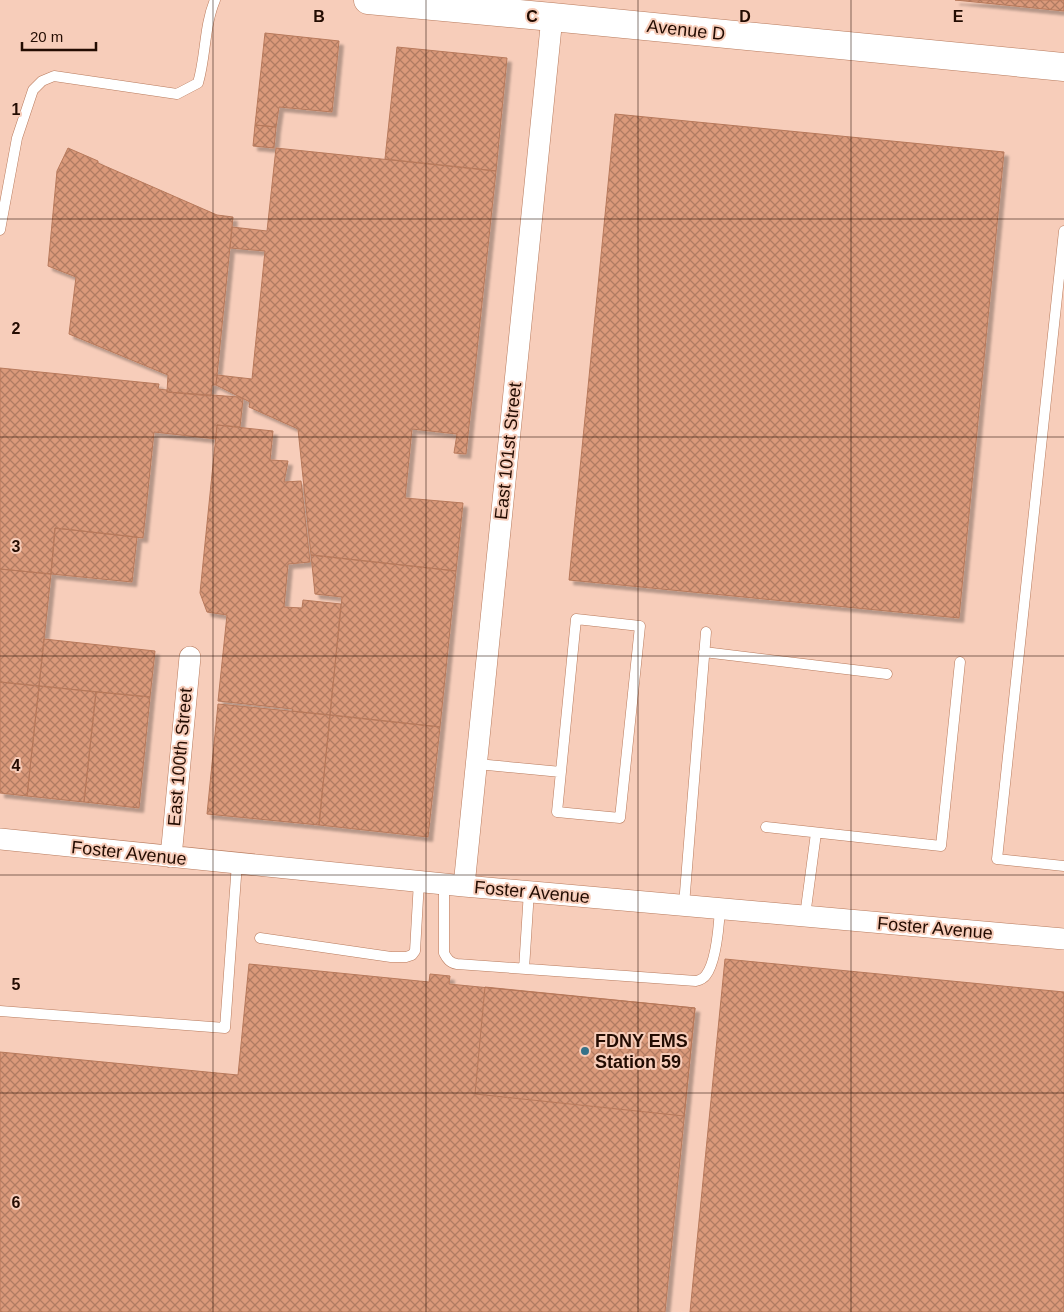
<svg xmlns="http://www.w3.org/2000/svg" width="1064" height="1312" font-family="Helvetica,sans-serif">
  <defs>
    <pattern id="building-cross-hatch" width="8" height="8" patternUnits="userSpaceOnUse" patternTransform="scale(1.25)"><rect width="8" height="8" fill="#da997a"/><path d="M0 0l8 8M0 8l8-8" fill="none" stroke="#b07b62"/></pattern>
    <filter id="shadow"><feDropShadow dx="4.5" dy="4.5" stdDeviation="1" flood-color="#0004"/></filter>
  </defs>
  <rect width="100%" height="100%" fill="#f7cdba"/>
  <path fill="url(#building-cross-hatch)" stroke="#b7795b" filter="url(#shadow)" d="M955,0H1064V11Z
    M265,33L339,41L332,112L279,107L276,127L255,125Z
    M397,47L507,58L496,171L385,159Z
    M615,114L1004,152L959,618L569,580Z
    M255,125L276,127L274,148L253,146Z
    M68,148L98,161V163L217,215L233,217L216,385H212L211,396L167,392L168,375L69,334L76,277L48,266L57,171Z
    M276,148L496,171L466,454L454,453L457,434L412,429L405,498L463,503L456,571L311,555L298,429L249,407L250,402L216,385L217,375L252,379L265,251L230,248L232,227L267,231Z
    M0,368L159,384L158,389L167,390V392L240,397L243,399L240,427L217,425L216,439L154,432L143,538L55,528L51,574L0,569Z
    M217,425L273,431L270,460L288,461L284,482L301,481L310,562L288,564L284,607L302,608L303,600L341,604L330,715L292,711L293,709L218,701L227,615L207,612L200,593Z
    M55,528L137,537L132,582L51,574Z
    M311,555L456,571L440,727L330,715L342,597L315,594Z
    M0,569L51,574L39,686L0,682Z
    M44,639L155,651L150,697L39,686Z
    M0,682L39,686L27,796L0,793Z
    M39,686L96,692L84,802L27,796Z
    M96,692L150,697L139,808L84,802Z
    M218,704L330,715L319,825L207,814Z
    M330,715L440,727L428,837L319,825Z
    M725,959L1064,992V1312H690Z
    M249,964L429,982L430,974L450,976L449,984L695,1008L665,1312H0V1052L238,1075Z
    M485,987L695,1008L684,1116L475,1094Z"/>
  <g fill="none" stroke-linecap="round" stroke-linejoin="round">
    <g stroke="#b87a5c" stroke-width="11">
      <path id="service" d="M0,230L17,138L33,90L42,81L54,76L177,94L198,83C206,56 204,26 215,0
        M1064,231L997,859L1064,866
        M576,619L640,626L620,818L557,812Z
        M704,652L887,674
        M477,764L561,772
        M766,827L941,846L960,662
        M444,883V953C447,959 450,963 457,964L696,981C700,980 704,978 706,975C716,962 719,925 720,908
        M684,905L706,632
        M805,916L816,833
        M260,938L391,957H406L412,955L415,951L419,881
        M524,969L529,891
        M0,1011L225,1028L237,863"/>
    </g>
    <g stroke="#b87a5c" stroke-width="22">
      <path id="minor" d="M0,839L464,886L1064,939
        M171,857L190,657
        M464,886L552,17"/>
    </g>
    <g stroke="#b87a5c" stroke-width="29">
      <path id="secondary" d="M368,0L552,17L1064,67"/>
    </g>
    <use href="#service" stroke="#fff" stroke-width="10"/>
    <use href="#minor" stroke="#fff" stroke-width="21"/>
    <use href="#secondary" stroke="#fff" stroke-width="28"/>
  </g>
  <path fill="none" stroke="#230c02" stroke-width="1" stroke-opacity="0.55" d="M213,0V1312M426,0V1312M638,0V1312M851,0V1312M0,219H1064M0,437H1064M0,656H1064M0,875H1064M0,1093H1064"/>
  <circle fill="#357188" stroke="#f7cdba" stroke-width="2" cx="585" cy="1051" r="5"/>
  <g text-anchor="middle" stroke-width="4" stroke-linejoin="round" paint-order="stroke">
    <g font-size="18" fill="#230c02" stroke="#f7cdba">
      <text transform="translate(686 30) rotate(6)" y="6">Avenue D</text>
      <text transform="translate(508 451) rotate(-84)" y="6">East 101st Street</text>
      <text transform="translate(180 757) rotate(-85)" y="6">East 100th Street</text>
      <text transform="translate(129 853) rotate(6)" y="6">Foster Avenue</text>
      <text transform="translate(532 892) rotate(5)" y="6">Foster Avenue</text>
      <text transform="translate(935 928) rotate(5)" y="6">Foster Avenue</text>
    </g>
    <g font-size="18" font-weight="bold" fill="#230c02" stroke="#f7cdba" text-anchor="start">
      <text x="595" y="1047">FDNY EMS<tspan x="595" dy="21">Station 59</tspan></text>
    </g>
  </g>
  <g font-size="16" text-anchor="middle" font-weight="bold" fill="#230c02" stroke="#f7cdba" stroke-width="4" stroke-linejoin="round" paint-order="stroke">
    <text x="319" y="22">B</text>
    <text x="532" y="22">C</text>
    <text x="745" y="22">D</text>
    <text x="958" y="22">E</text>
    <text x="16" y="115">1</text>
    <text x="16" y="334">2</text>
    <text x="16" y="552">3</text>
    <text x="16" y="771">4</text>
    <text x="16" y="990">5</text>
    <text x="16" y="1208">6</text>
  </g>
  <path d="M22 42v8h74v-8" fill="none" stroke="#230c02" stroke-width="2.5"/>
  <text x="30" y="42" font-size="15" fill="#230c02" stroke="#f7cdba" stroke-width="4" paint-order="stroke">20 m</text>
</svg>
